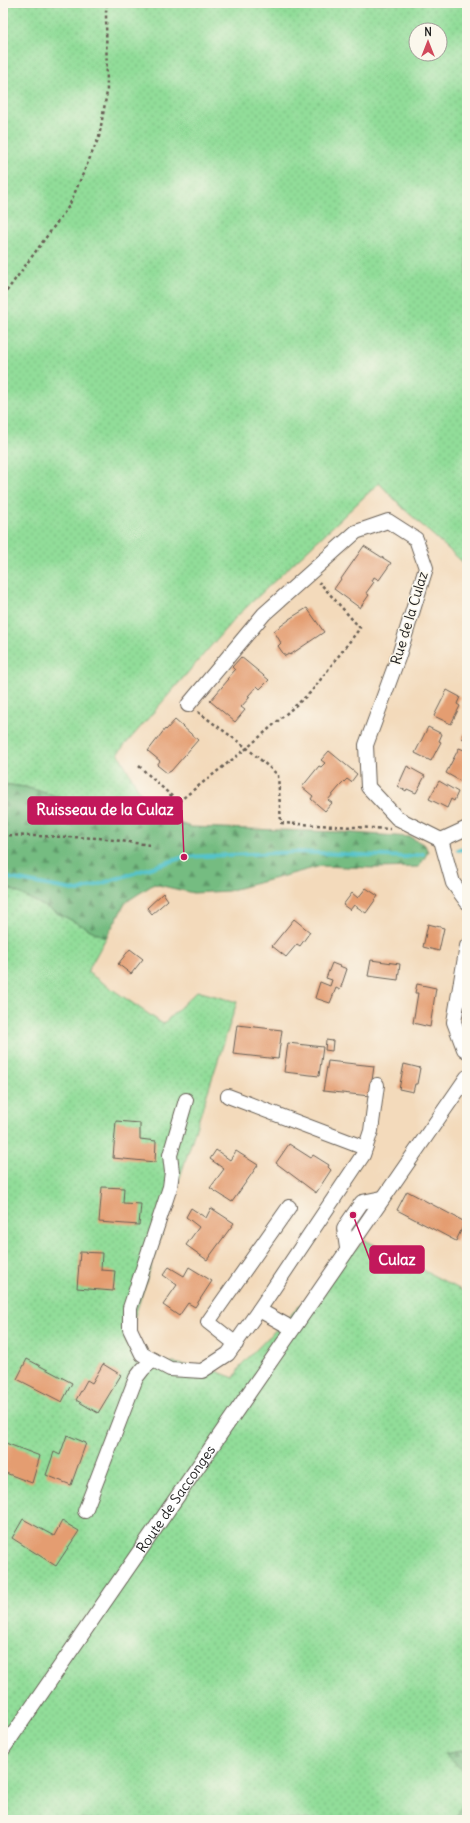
<svg xmlns="http://www.w3.org/2000/svg" width="470" height="1823" font-family="Delius,sans-serif">
  <defs>
    <pattern id="grass-dots" width="8" height="8" patternUnits="userSpaceOnUse"><rect width="8" height="8" fill="#91dd99"/><path d="M2 2h.1M6 6h.1" fill="none" stroke="#7cbd83" stroke-width="1.8" stroke-linecap="round"/></pattern>
    <pattern id="forest-firs" width="22" height="20" patternUnits="userSpaceOnUse"><rect width="22" height="20" fill="#74bc81"/><path d="M5 1l3.5 6h-7zM16 11l3.5 6h-7z" fill="#5e9869"/></pattern>
  </defs>
  <rect width="100%" height="100%" fill="#fbf7ec"/>
  <filter id="ink" filterUnits="userSpaceOnUse"><feTurbulence type="fractalNoise" baseFrequency=".025" numOctaves="2"/><feDisplacementMap in="SourceGraphic" scale="8" xChannelSelector="R" yChannelSelector="G"/><feConvolveMatrix kernelMatrix="1 2 1 2 8 2 1 2 1" color-interpolation-filters="sRGB"/></filter>
  <filter id="wash" filterUnits="userSpaceOnUse"><feTurbulence type="fractalNoise" baseFrequency=".012" numOctaves="4" result="noise"/><feDisplacementMap in="SourceGraphic" scale="16" xChannelSelector="R" yChannelSelector="G"/><feGaussianBlur stdDeviation="0.9" result="paint"/><feColorMatrix in="noise" values="0 0 0 0 0 0 0 0 0 0 0 0 0 0 0 0 0 1.4 0 .05"/><feComposite in="paint" operator="in"/></filter>
  <g filter="url(#wash)">
    <rect width="100%" height="100%" fill="#f3dabb"/>
    <path fill="url(#grass-dots)" stroke="#567c5a" fill-rule="evenodd" d="M3,3H467V566L403,508L379,483L236,617L118,753L152,814L108,811L25,787L3,784ZM416,30H440V54H416Z
      M3,885L106,938L87,972L163,1024L197,991L237,1002L129,1334L156,1360L213,1370L234,1378L241,1365L365,1240L467,1293V1750L444,1754L467,1774V1793L456,1820H3Z"/>
    <path fill="url(#forest-firs)" stroke="#486c4e" d="M3,784L25,787L108,811L152,814L191,827L339,832L410,837L425,845L428,852L419,867L373,868L321,866L228,891L193,893L154,884L126,902L106,938L3,885Z
      M467,1750V1774L444,1754Z
      M467,1793V1820H456Z"/>
    <g fill="none" stroke-linecap="round" stroke-linejoin="round">
      <path stroke="#55c3cb" stroke-width="4" d="M458,850L467,849
        M3,877L78,891L184,857L297,852L406,857L423,854"/>
    </g>
    <g id="blocks">
      <path fill="#e49d71" d="M364,546L391,563L379,580L374,577L372,581L374,582L366,593L369,595L360,608L334,589Z
        M307,608L324,632L290,655L289,654L285,656L278,646L281,643L274,631L289,620V619Z
        M241,657L269,680L260,689L257,686L248,696L250,697L241,707L245,710L235,722L210,701L228,680L227,679L235,670L232,667Z
        M447,690L460,697L457,704L460,706L451,724L434,716Z
        M175,720L198,740L171,771L167,773L157,765L160,761L148,751L165,729L166,730Z
        M428,727L442,734L439,741L441,742L431,761L415,753Z
        M467,728V741L462,738Z
        M459,748L467,751V772L462,782L446,773Z
        M329,751L357,774L351,782L347,779L340,786L328,800L332,803L325,811L311,799L313,796L302,787L319,766L321,767L325,763L321,760Z
        M407,766L425,776L416,793L407,789L406,791L398,786Z
        M439,781L458,792L454,801L451,799L447,808L429,799Z
        M366,888L378,896L366,913L354,905L350,910L343,905L352,893L358,898Z
        M163,893L168,900L152,914L147,908Z
        M294,919L310,932L300,946L297,944L286,957L272,946Z
        M428,924L444,928L439,951L423,947Z
        M130,949L143,959L131,974L118,964Z
        M371,960L400,964L398,980L368,976Z
        M332,963L347,969L340,990L336,988L330,1003L315,998L320,982L330,986L332,980L326,978Z
        M417,984L436,988L430,1027L413,1023L418,993H415Z
        M237,1025L282,1030L278,1059L233,1054Z
        M326,1040L333,1041L332,1051L325,1050Z
        M288,1043L323,1047L319,1076L284,1072Z
        M328,1061L374,1066L370,1096L323,1091Z
        M404,1064L420,1068L417,1084H415L413,1092L399,1089Z
        M116,1121L140,1123V1139L156,1141L155,1162L113,1158Z
        M289,1144L311,1158L313,1155L329,1165L328,1167L331,1170L316,1193L276,1163Z
        M216,1150L230,1160L236,1151L258,1165L232,1202L210,1188L224,1169L210,1159Z
        M102,1187L124,1188L123,1203L141,1204L139,1225L99,1222Z
        M407,1191L465,1222L456,1241L397,1210Z
        M191,1208L206,1218L211,1208L234,1223L207,1260L186,1245L199,1227L186,1217Z
        M80,1252L102,1253L101,1270L115,1271L113,1291L77,1288Z
        M169,1267L184,1276L189,1267L212,1281L195,1307L188,1303L179,1316L163,1305L177,1285L163,1275Z
        M27,1359L72,1383L62,1402L17,1379Z
        M103,1364L121,1375L98,1413L76,1400L87,1380L92,1383Z
        M67,1435L86,1443L71,1485L46,1475L54,1452L60,1455Z
        M3,1442L40,1456L32,1483L3,1472Z
        M23,1519L54,1536L62,1521L79,1531L56,1566L12,1538Z"/>
    </g>
  </g>
  <g filter="url(#ink)">
    <use href="#blocks" fill-opacity="0" stroke="#675e54" stroke-width="1"/>
    <g fill="none" stroke-linecap="round" stroke-linejoin="round">
      <g stroke="#675e54" stroke-width="16">
        <g id="minor">
          <path d="M188,705L264,614L356,532L388,521L416,539L426,568L399,655L366,745L368,787L397,818L441,840L467,828"/>
          <path d="M441,840L453,883L467,902"/>
          <path d="M467,946L454,1022L464,1049L467,1051"/>
          <path d="M228,1096L365,1148"/>
          <path d="M186,1100L170,1155L172,1172L170,1187L130,1308V1329L142,1354L170,1369L202,1371L228,1354L259,1310L286,1325"/>
          <path d="M347,1248L344,1228L362,1202L382,1198"/>
          <path d="M259,1310L363,1155L371,1131L377,1085"/>
          <path d="M236,1344L208,1322L289,1207"/>
          <path d="M85,1511L136,1378L143,1369L153,1360"/>
          <path id="s1" d="M3,1749L467,1077"/>
        </g>
      </g>
      <path stroke="#675e54" stroke-width="2.5" stroke-dasharray="3 3" stroke-linecap="butt" d="M3,296L69,206L99,137L107,92L106,12L107,3
        M198,712L247,748L278,775L281,823L390,829
        M139,766L178,802L247,748L311,692L360,628L319,582
        M3,835L99,838L150,845"/>
      <use href="#minor" stroke="#fff" stroke-width="14"/>
    </g>
  </g>
  <g text-anchor="middle" stroke-width="3" stroke-linejoin="round" paint-order="stroke">
    <g font-size="14" fill="#1c1c1c" stroke="#fbf7ec">
      <text transform="translate(409 618) rotate(-73)" y="5">Rue de la Culaz</text>
      <text dy="5" stroke="none"><textPath href="#s1" startOffset="304">Route de Sacconges</textPath></text>
    </g>
  </g>
  <path fill="none" stroke="#c2185b" stroke-width="1.5" d="M184 857L182 810M353 1215L370 1260"/>
  <g fill="#c2185b" stroke="#fbf7ec" stroke-width="1.5">
    <circle cx="184" cy="857" r="4"/>
    <circle cx="353" cy="1215" r="4"/>
  </g>
  <g fill="#c2185b" stroke="#c2185b" stroke-width="1.5">
    <rect x="28" y="797" width="154" height="27" rx="4"/>
    <rect x="370" y="1246" width="54" height="27" rx="4"/>
  </g>
  <g font-size="15" text-anchor="middle" font-weight="bold" fill="#fff">
    <text x="105" y="815">Ruisseau de la Culaz</text>
    <text x="397" y="1265">Culaz</text>
  </g>
  <rect width="470" height="1823" fill="none" stroke="#fbf7ec" stroke-width="16"/>
  <g transform="translate(428 42)"><circle r="19" fill="#fbf7ec" stroke="#a29f99"/>
  <path d="M0-3L7 15L0 10L-7 15Z" fill="#d1495b"/>
  <text y="-6" font-size="11" font-weight="bold" text-anchor="middle" fill="#1c1c1c">N</text>
  </g>
</svg>
